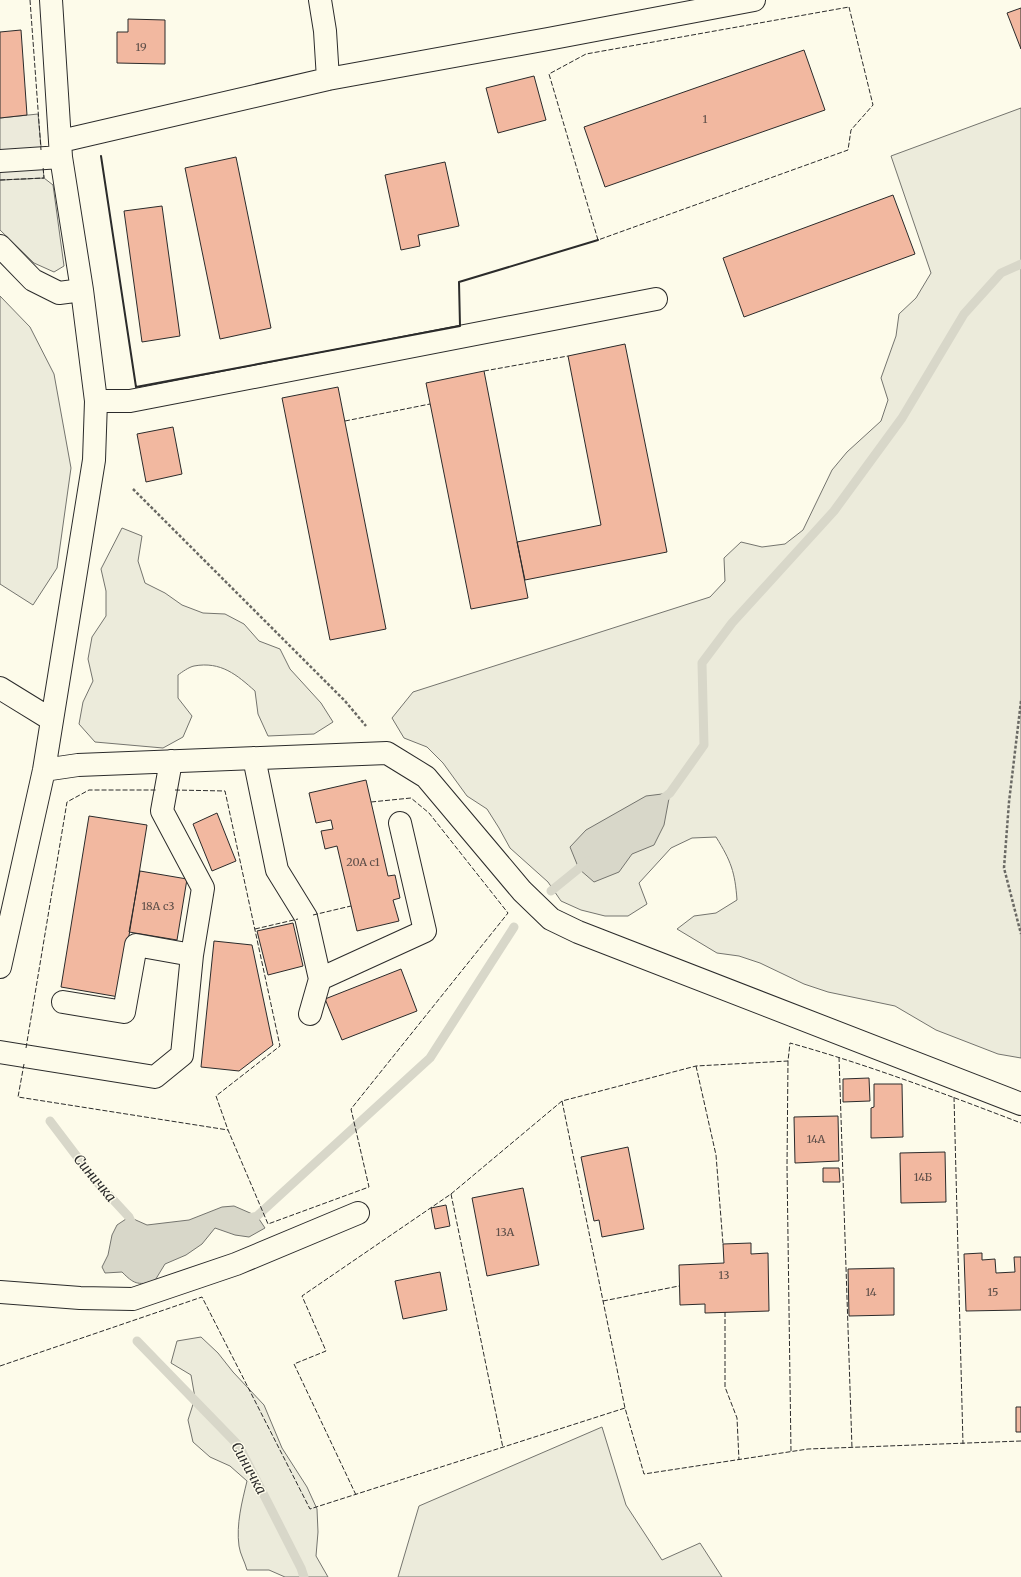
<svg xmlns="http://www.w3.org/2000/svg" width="1021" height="1577" font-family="Merriweather,serif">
  <rect width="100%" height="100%" fill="#fdfbea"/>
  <path fill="#ecebdb" stroke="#74746e" d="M1021,108V1058L998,1054L936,1030L895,1006L828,992L804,984L760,963L739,956L717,953L677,929L694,916L716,913L737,900C735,872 731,861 716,837L692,838L671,848L639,883L647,904L628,916H605L581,910L561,901L548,882L510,848L499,828L487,809L467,796L443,763L427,747L404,738L392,718L413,692L710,597L725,581L724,558L741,542L762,547L785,544L803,530L832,470L847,452L881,421L888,400L881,378L896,336L899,314L916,298L931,273L891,156Z
    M44,178L53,185L64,266L54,272L34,263L0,230V180Z
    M0,296L30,327L54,374L71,468L57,568L33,605L0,584Z
    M122,528L142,536L138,561L145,583L165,593L182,605L203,613L225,614L244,624L259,641L280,649L290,669L321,703L333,722L314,734L268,736L258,714L255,691C237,675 221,661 194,666C189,667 182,672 178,675V698L192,716L183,737L163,748L95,742L79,724L83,702L93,681L88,659L92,637L106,616V591L101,569Z
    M201,1337L218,1353L233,1372L264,1405L282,1448L307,1487L317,1509L318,1532L316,1556L328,1577H285L269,1570H247C245,1562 240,1554 239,1546C236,1524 242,1502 247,1481L230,1466L210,1457L193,1442L188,1420L195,1398L191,1375L171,1363L177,1341Z
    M602,1427L626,1505L662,1560L700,1543L722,1577H398L419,1506Z"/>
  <path fill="#eceadb" stroke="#74746e" d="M38,114L44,178L0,180V118Z"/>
  <path fill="#d8d7c9" stroke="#74746e" d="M670,793L664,825L654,845L632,854L619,872L594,882L579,869L570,847L586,830L646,796Z
    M234,1206L257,1216L265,1228L249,1237L235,1235L215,1228L202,1244L186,1255L165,1264L154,1282C137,1285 134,1284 122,1272L105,1273L102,1267L108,1255L112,1235L117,1225L129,1217L147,1225L189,1220L222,1207Z"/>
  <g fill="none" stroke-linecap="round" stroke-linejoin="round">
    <path stroke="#d8d7c9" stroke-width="9" d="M661,800L670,793L704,745L702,663L732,623L834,511L902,418L964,314L1001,273L1021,264
      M551,891L588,861
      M50,1121L94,1179L129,1217L134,1228
      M245,1219L257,1216L430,1058L514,927
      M137,1341L239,1446L301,1568L304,1577"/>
  </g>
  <path fill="#f2b8a0" stroke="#2b2b2b" d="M1021,8V49L1007,13Z
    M128,19L165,20V64L117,63V32H128Z
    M21,30L27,115L0,118V32Z
    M804,50L825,110L605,187L584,127Z
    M534,76L546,120L498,133L486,88Z
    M236,157L271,328L220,339L185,168Z
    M445,162L459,226L418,235L420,246L401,250L385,175Z
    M893,195L915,254L744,317L723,258Z
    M162,206L180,336L142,342L124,211Z
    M625,344L667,552L525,580L517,542L601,525L568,356Z
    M484,371L528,598L471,609L426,383Z
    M338,387L386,629L330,640L282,398Z
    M173,427L182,474L146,482L137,434Z
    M366,780L388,876L395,875L400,898L393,900L399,921L357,931L337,846L325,849L321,831L333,829L331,820L316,823L309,793Z
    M217,813L236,861L212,871L193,824Z
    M89,816L147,825L119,997L61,987Z
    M140,871L187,879L177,940L129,932Z
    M293,923L303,966L268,975L257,931Z
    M214,941L252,945L273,1045L239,1071L201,1067Z
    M401,969L417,1011L342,1040L325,999Z
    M869,1078L870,1101L843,1102V1079Z
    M874,1084H902L903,1137L871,1138V1108L874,1107Z
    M838,1116L839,1161L795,1163L794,1117Z
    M628,1147L644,1229L602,1237L599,1220L594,1221L581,1157Z
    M945,1152L946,1202L901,1203L900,1153Z
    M823,1168H839L840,1182H823Z
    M523,1188L539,1265L487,1276L472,1198Z
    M446,1205L450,1226L435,1229L431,1208Z
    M751,1243V1254L768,1253L769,1311L705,1313V1304L680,1305L679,1265L724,1263L723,1244Z
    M982,1253V1260L995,1259L996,1273L1015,1272L1014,1257H1021V1310L966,1311L964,1254Z
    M894,1268V1315L849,1316L848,1269Z
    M440,1272L447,1310L403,1319L395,1281Z
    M1016,1407H1021V1432H1016Z"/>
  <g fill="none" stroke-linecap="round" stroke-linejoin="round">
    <g stroke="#2b2b2b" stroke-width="24">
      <path id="minor" d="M320,0L325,31L328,79
        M61,141L328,79L548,39L754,0
        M0,161L61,157
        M0,246L33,280L59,293L82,290
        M96,401H130L656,299
        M0,688L52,720
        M254,758L277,870L306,917L320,979L310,1014
        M44,770L78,765L387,753L426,777L522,891L551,919L578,932L1021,1104
        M0,967L44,770L94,460L96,401L82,290L61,157L51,0
        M320,979L425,931L400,823
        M63,1002L124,1012L136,945L192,955L203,888L162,811L171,761
        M0,1052L155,1077L182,1055L192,955
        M0,1292L80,1298L133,1299L236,1264L358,1213"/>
    </g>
    <path stroke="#6a6964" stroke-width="2.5" stroke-dasharray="3 2" stroke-linecap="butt" d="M133,489L345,701L366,726
      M1021,701L1009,802L1004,868L1021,934"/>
    <use href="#minor" stroke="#fdfbea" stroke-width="22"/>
    <path stroke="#2b2b2b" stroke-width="1" stroke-dasharray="5 2" stroke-linecap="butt" d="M30,0L41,150
      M849,7L873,105L851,130L848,150L598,240L549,74L586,54Z
      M0,180L44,178L43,166
      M484,371L568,356
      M345,421L430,404
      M175,790L225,791L280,1046L216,1096L228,1130L268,1224L369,1187L351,1109L508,913L429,813L411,798L371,802
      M313,915L351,906
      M255,929L298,919
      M26,1048L67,802L89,790H157
      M839,1057L852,1448
      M788,1061L787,1166L791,1452
      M24,1064L18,1097L228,1130
      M696,1066L716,1155L723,1244
      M954,1097L963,1444
      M562,1101L625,1408
      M451,1194L503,1448
      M603,1301L679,1286
      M725,1312V1387L737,1418L739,1460
      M0,1366L202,1297L310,1509L625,1408L644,1474L808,1449L1021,1441
      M356,1495L294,1364L326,1351L302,1296L451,1194L562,1101L696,1066L788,1061L790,1043C869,1065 945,1094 1021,1123"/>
    <path stroke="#2b2b2b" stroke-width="2" d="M101,156L136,387L460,326L459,282L598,240"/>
  </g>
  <g text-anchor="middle" stroke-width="3" stroke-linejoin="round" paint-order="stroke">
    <g font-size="11" fill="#5d4e48">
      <text x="141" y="51">19</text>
      <text x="705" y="123">1</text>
      <text x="363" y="866">20А с1</text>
      <text x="158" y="910">18А с3</text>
      <text x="816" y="1143">14А</text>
      <text x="923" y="1181">14Б</text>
      <text x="505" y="1236">13А</text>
      <text x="724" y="1279">13</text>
      <text x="871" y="1296">14</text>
      <text x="993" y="1296">15</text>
    </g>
    <g font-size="14" font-style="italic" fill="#2b2b2b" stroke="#fdfbea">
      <text transform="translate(95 1178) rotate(50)" y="5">Синичка</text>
      <text transform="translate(249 1468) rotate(61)" y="5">Синичка</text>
    </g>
  </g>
</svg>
